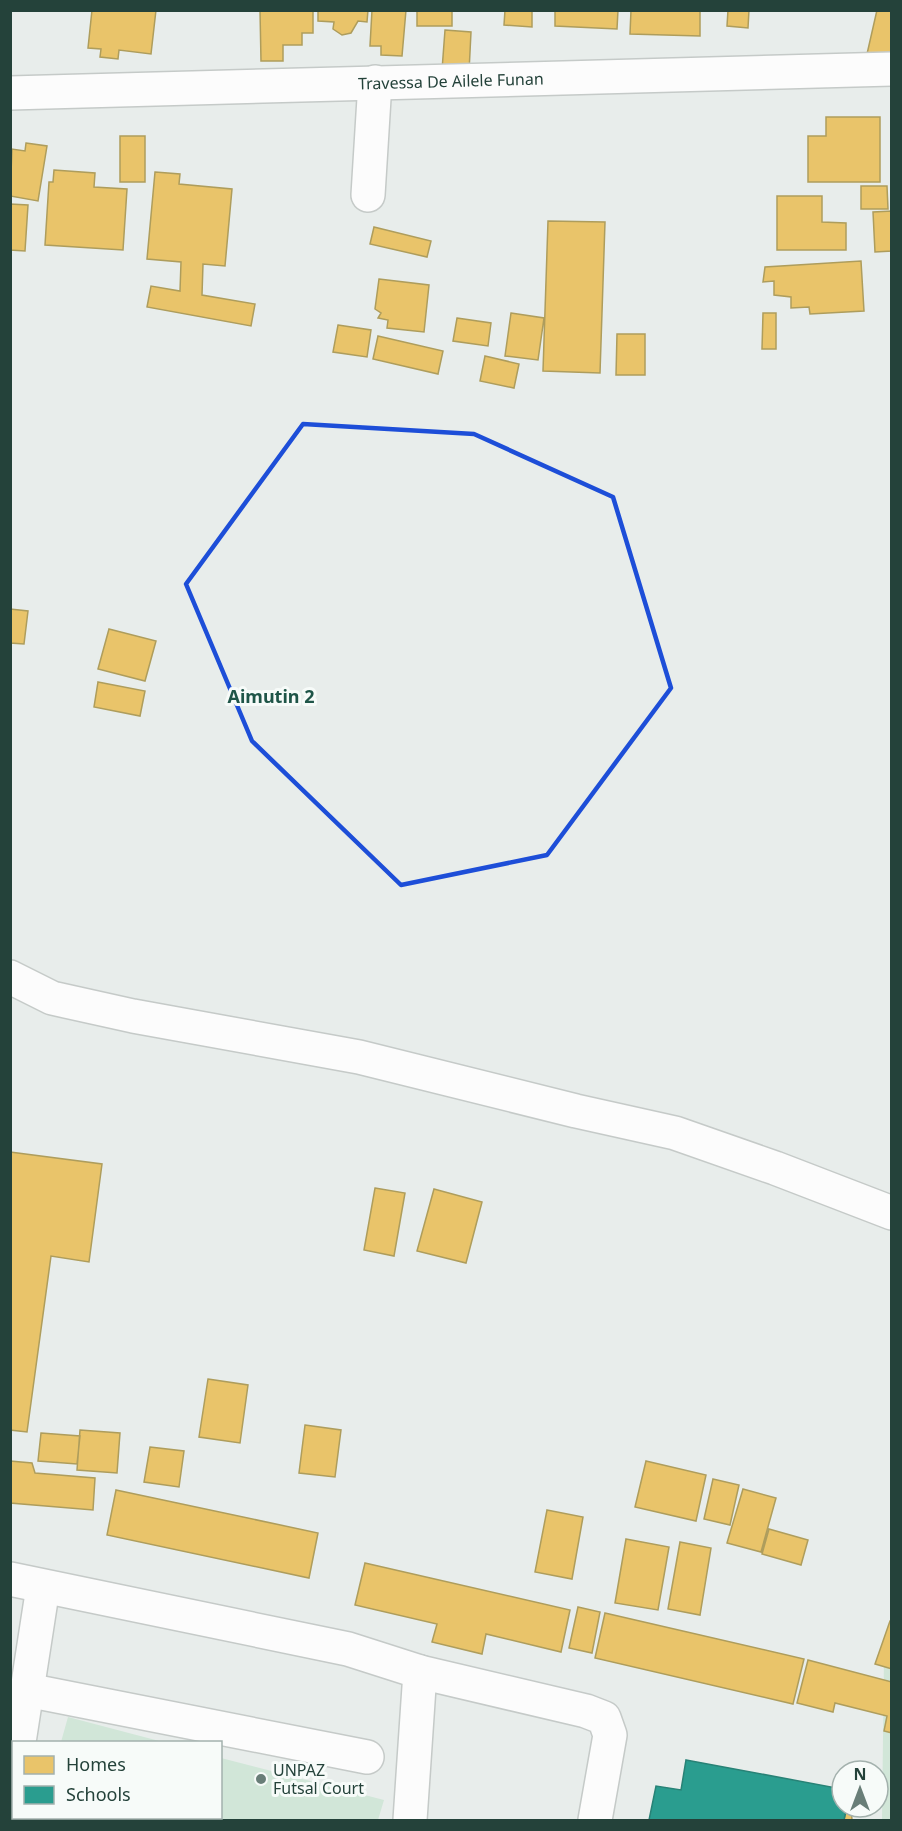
<svg xmlns="http://www.w3.org/2000/svg" width="902" height="1831" font-family="'Noto Sans',sans-serif">
  <rect width="100%" height="100%" fill="#e8edeb"/>
  <path fill="#d1e6d8" d="M891,1632V1820H882L884,1657Z
    M68,1717L163,1742H61Z
    M221,1758L384,1800L378,1820H58L47,1818H220Z"/>
  <path fill="#e9c46a" stroke="#ae9d5c" stroke-width="1.5" d="M92,10H156L151,54L119,50L118,59L100,57L101,49L88,48Z
    M260,10H313V33H302V45H283V61H261Z
    M318,10H368L367,22L358,21L351,33L342,35L333,29L334,22L318,21Z
    M372,10H406L402,56L381,55V46H370Z
    M417,10H452V26H417Z
    M505,10H532V27L504,25Z
    M555,10H618L617,29L555,26Z
    M631,10H700V36L630,34Z
    M728,10H749L748,28L727,26Z
    M877,10H892V53L867,54Z
    M445,30L471,32L469,72L442,70Z
    M826,117H880V182H808V136H826Z
    M120,136H145V182H120Z
    M26,143L47,146L38,201L10,196L12,149L25,151Z
    M54,170L95,173L94,187L127,189L123,250L45,245L49,182H53Z
    M155,172L180,174L179,184L232,189L225,266L203,264L202,295L255,304L251,326L147,307L151,286L180,291L181,262L147,259Z
    M861,186H887L888,209H861Z
    M777,196H822V222L846,223V250H777Z
    M10,204L28,205L25,251L10,250Z
    M892,211V251L875,252L873,212Z
    M548,221L605,222L600,373L543,371Z
    M374,227L431,241L427,257L370,244Z
    M861,261L864,311L810,314L809,307L791,308V297L774,295V281L763,282L765,267Z
    M379,279L429,285L424,332L387,328L388,320L378,318L381,313L375,309Z
    M511,313L544,318L538,360L505,356Z
    M763,313H776V349H762Z
    M457,318L491,323L488,346L453,341Z
    M338,325L371,330L367,357L333,352Z
    M617,334H645V375H616Z
    M378,336L443,351L438,374L373,359Z
    M485,356L519,364L514,388L480,381Z
    M10,609L28,611L24,644L10,643Z
    M109,629L156,641L145,681L98,669Z
    M98,682L145,691L140,716L94,707Z
    M10,1152L102,1164L89,1262L51,1256L27,1432L10,1430Z
    M375,1188L405,1193L394,1256L364,1250Z
    M434,1189L482,1202L466,1263L417,1251Z
    M208,1379L248,1385L240,1443L199,1437Z
    M305,1425L341,1430L335,1477L299,1473Z
    M80,1430L120,1433L117,1473L77,1470Z
    M41,1433L80,1436L77,1464L38,1461Z
    M150,1447L184,1451L179,1487L144,1482Z
    M10,1461L32,1463L35,1473L95,1478L93,1510L10,1503Z
    M646,1461L706,1475L696,1521L635,1507Z
    M713,1479L739,1485L730,1525L704,1519Z
    M743,1489L776,1498L761,1552L727,1543Z
    M116,1490L318,1533L309,1578L107,1535Z
    M547,1510L583,1517L572,1579L535,1572Z
    M769,1529L808,1540L801,1565L762,1554Z
    M626,1539L669,1547L658,1610L615,1603Z
    M680,1542L711,1548L700,1615L668,1609Z
    M365,1563L570,1610L561,1652L486,1634L482,1654L432,1642L437,1624L355,1605Z
    M578,1607L600,1612L592,1653L569,1648Z
    M605,1613L804,1659L793,1704L595,1658Z
    M890,1621H892V1669L875,1664Z
    M808,1660L892,1682V1733L884,1731L887,1716L835,1703L833,1712L797,1703Z
    M847,1807H851L852,1820H844Z"/>
  <path fill="#2a9d8f" stroke="#288276" stroke-width="1.5" d="M686,1760L842,1789V1807H847L844,1820H649L656,1786L681,1790Z"/>
  <g fill="none" stroke-linecap="round" stroke-linejoin="round">
    <g stroke="#c5cac8" stroke-width="36">
      <g id="minor">
        <path id="s1" d="M10,93L892,69"/>
        <path d="M368,195L375,82"/>
        <path d="M10,977L52,998L133,1016L359,1057L576,1111L675,1133L775,1168L892,1213"/>
        <path d="M10,1579L348,1649L420,1672L586,1711L604,1718L610,1735L595,1820"/>
        <path d="M27,1690L367,1757"/>
        <path d="M19,1742L43,1587"/>
        <path d="M10,1795L14,1776"/>
        <path d="M410,1820L420,1672"/>
      </g>
    </g>
    <use href="#minor" stroke="#fcfcfc" stroke-width="33"/>
  </g>
  <path fill="none" stroke="#1d4ed8" stroke-width="4.5" stroke-linejoin="round" d="M303,424L474,434L613,497L671,688L547,855L401,885L252,741L186,584Z"/>
  <circle fill="#697e78" stroke="#f7fbf9" stroke-width="2" cx="261" cy="1779" r="6"/>
  <g text-anchor="middle" stroke-width="6" stroke-linejoin="round" paint-order="stroke">
    <g font-size="16" fill="#24423a" stroke="#f7fbf9">
      <text dy="6" stroke="none"><textPath href="#s1" startOffset="441">Travessa De Ailele Funan</textPath></text>
    </g>
    <g font-size="16" fill="#24423a" stroke="#f7fbf9" text-anchor="start">
      <text x="273" y="1776">UNPAZ<tspan x="273" dy="18">Futsal Court</tspan></text>
    </g>
    <g font-size="18" font-weight="bold" fill="#1f5548" stroke="#f7fbf9">
      <text x="271" y="703">Aimutin 2</text>
    </g>
  </g>
  <rect width="902" height="1831" fill="none" stroke="#24423a" stroke-width="24"/>
  <rect x="12" y="1741" width="210" height="78" fill="#f7fbf9" stroke="#a3b1ad" stroke-width="1.5"/>
  <rect x="24" y="1756" width="30" height="18" fill="#e9c46a" stroke="#a3b1ad" stroke-width="1.5"/>
  <text x="66" y="1771" font-size="18" fill="#24423a">Homes</text>
  <rect x="24" y="1786" width="30" height="18" fill="#2a9d8f" stroke="#a3b1ad" stroke-width="1.5"/>
  <text x="66" y="1801" font-size="18" fill="#24423a">Schools</text>
  <g transform="translate(860 1789)"><circle r="28" fill="#f7fbf9" stroke="#a3b1ad" stroke-width="1.5"/>
  <path d="M0-4.5L10 22L0 15L-10 22Z" fill="#697e78"/>
  <text y="-9" font-size="16" font-weight="bold" text-anchor="middle" fill="#24423a">N</text>
  </g>
</svg>
